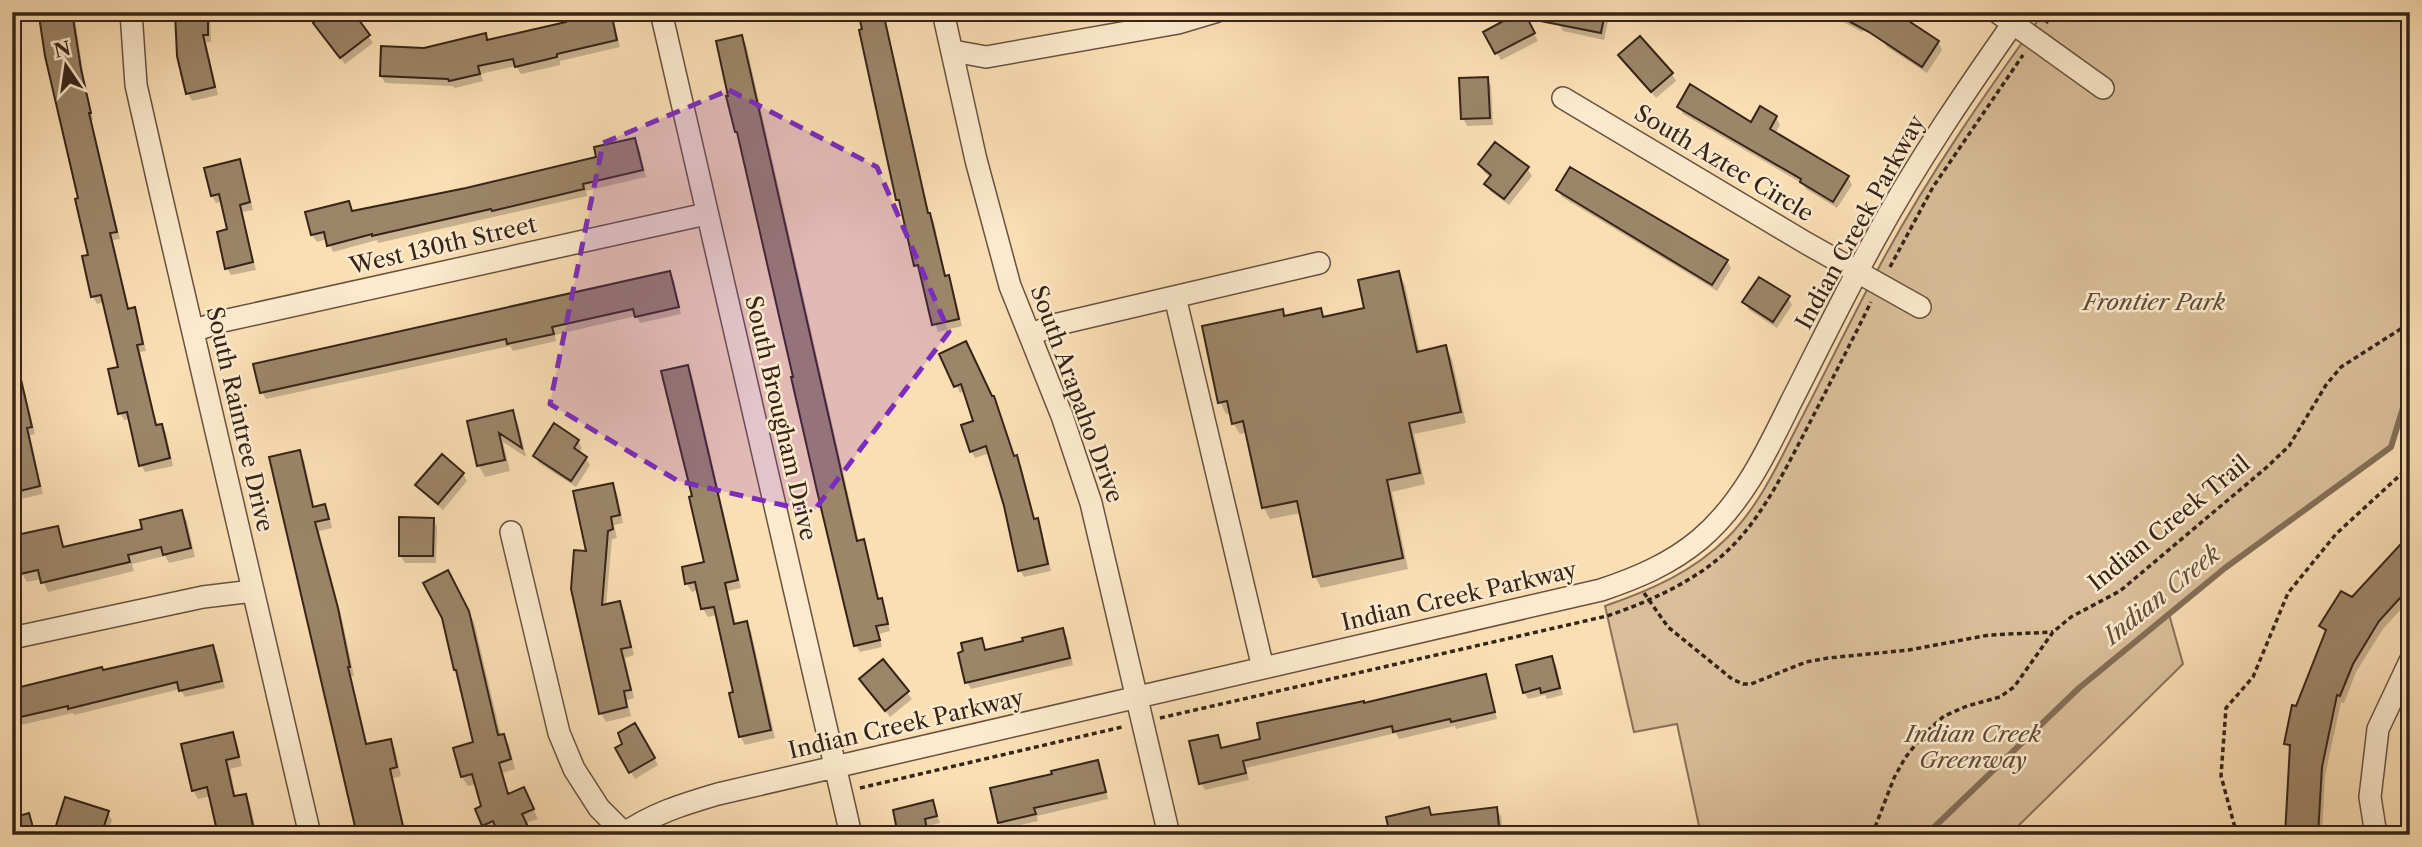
<svg xmlns="http://www.w3.org/2000/svg" width="2422" height="847" font-family="'Libre Caslon Text',serif">
  <rect width="100%" height="100%" fill="#fadeb4"/>
  <filter id="stains"><feTurbulence type="fractalNoise" baseFrequency=".00286" numOctaves="4"/><feColorMatrix values="0 0 0 0 .2 0 0 0 0 .09 0 0 0 0 .02 0 0 0 .5 -.17"/></filter>
  <radialGradient id="worn" r=".72"><stop offset=".6" stop-color="#630" stop-opacity="0"/><stop offset="1" stop-color="#630" stop-opacity=".3"/></radialGradient>
  <path fill="#d9be99" stroke="#887158" stroke-width="2" d="M2044,12H2410V385L2391,447L2225,568L2169,614L2183,664L2009,835H1701L1677,724L1634,732L1605,606C1651,590 1693,572 1728,537C1759,506 1778,464 1798,425C1827,369 1855,311 1885,256C1932,170 1987,91 2044,12Z"/>
  <path fill="#0003" d="M50,12H74L84,78L93,120H91L120,239L113,240L129,310L134,309L138,316L146,351L140,352L157,427L162,426L166,433L173,466L145,472L141,465L130,419L124,420L120,413V368L105,302L97,304L93,297L90,256Z
    M177,12H210L211,42H206L218,95L192,101L188,93Z
    M351,12L373,43L345,64L320,30Z
    M611,12L620,47L560,61V65L521,74L516,66L481,74L483,81L455,88L453,86L385,83L381,76L424,50L485,35L488,42Z
    M882,12L929,214L934,222L946,277L952,284L962,326L938,332L916,265L902,208L898,200Z
    M1561,12H1610L1604,40L1563,31L1559,24Z
    M1825,12H1873L1862,32Z
    M1523,13L1538,41L1501,60L1485,33Z
    M741,37L746,44L859,542L863,541L867,548L879,601L885,608L890,631L879,634L882,647L860,652L856,645L740,138L736,132Z
    M1882,40L1938,42L1942,50L1927,73L1887,47Z
    M1620,56L1672,74L1676,81L1656,98Z
    M1487,78L1491,86L1493,125L1467,126L1463,118Z
    M1679,107L1752,124L1776,117L1780,125L1775,134L1848,177L1852,185L1837,208L1806,189L1803,184L1683,114Z
    M634,140L639,147L646,177L586,191L587,196L378,243L377,240L333,252L327,239L317,242L312,235L348,203L353,212L466,189L598,158Z
    M239,161L243,169L253,210L242,212L256,270L231,275L227,268L229,230L223,201L216,203L212,196L206,169Z
    M1480,165L1527,168L1532,176L1509,205L1490,191L1486,184L1491,178L1484,172Z
    M1558,190L1727,261L1731,268L1717,291L1562,197Z
    M670,273L674,280L681,314L640,323L636,316L555,335L556,341L513,351L510,346L266,399L262,392Z
    M1399,273L1405,285L1420,353L1446,347L1452,359L1466,423L1414,434L1425,484L1392,492L1408,569L1321,588L1315,576L1301,513L1270,519L1264,508L1248,432L1240,434L1233,423L1231,413L1226,414L1220,402L1282,311L1286,318L1320,310L1325,318L1366,310Z
    M1788,298L1792,305L1777,328L1749,310L1745,302Z
    M941,354L997,405L1015,458L1021,465L1035,520L1041,527L1051,571L1024,577L1020,570L990,453L975,458L971,451L975,422L965,391L960,393Z
    M687,367L692,375L741,588L728,591L736,625L746,623L751,631L775,738L745,745L741,737L735,694L717,615L708,617L703,609L699,590L692,592L687,584L684,568L706,563L694,498Z
    M21,386L25,393L35,434L30,435L43,494L12,501V388Z
    M512,412L518,424L526,457L503,442L510,471L485,477L479,466L469,422Z
    M578,441L582,448L579,453L586,458L590,465L576,487L539,463L535,456Z
    M299,452L304,460L315,509L324,506L329,515L332,528L319,531L342,619L354,676H351L368,746L390,741L395,749L401,776L393,778L406,835H359Z
    M463,474L467,481L443,510L422,492L418,485Z
    M612,485L617,493L623,523L614,525L617,538L612,539L606,606L619,603L624,611L634,655L625,658L634,698L627,700L631,716L606,722L601,713L588,553Z
    M181,512L187,521L195,557L169,563L165,556L132,564L134,571L48,592L42,579L27,582L22,574L57,528L65,548L145,530Z
    M433,519L437,527L436,563H405L400,555Z
    M2410,540V599L2383,629L2356,672L2344,703L2341,702L2325,776L2322,835H2282L2287,833L2291,751L2286,744L2297,708L2326,634L2321,626L2353,600Z
    M447,572L474,622L501,736H503L509,745L515,769L503,773L509,796L529,799L538,819L489,835L477,810L483,807L476,784L468,786L462,777L475,744Z
    M1063,630L1067,637L1073,665L971,689L967,682L981,640L986,651Z
    M213,647L217,654L225,688L185,697L180,689L74,715L73,713L12,727V690Z
    M1551,658L1556,665L1563,695L1547,699L1545,695L1528,699L1524,692Z
    M883,661L912,699L890,717L861,679Z
    M1485,676L1489,684L1497,719L1456,729L1455,726L1399,739L1396,733L1246,768L1249,780L1205,790L1201,783L1217,737L1223,750L1263,740L1364,705Z
    M635,725L658,765L635,779L617,748L624,745Z
    M233,734L237,743L242,766L230,769L236,798L245,796L250,804L257,835H219L211,796L198,799L193,790Z
    M1097,762L1101,769L1108,799L1037,816L1038,821L1003,829L999,822L1054,775Z
    M932,802L940,823L927,826L930,835H900Z
    M1428,809L1432,816L1496,809L1501,816L1503,835H1372L1391,830Z
    M108,813L112,820L107,835H56Z"/>
  <g fill="none" stroke-linecap="round" stroke-linejoin="round">
    <path stroke="#846e56" stroke-width="6" d="M1926,835L2079,688L2225,568L2391,447L2410,385"/>
  </g>
  <path fill="#9c8569" stroke="#372418" stroke-width="2" d="M72,12L81,69L91,113H89L117,232L110,233L128,309L135,307L143,344L137,345L156,425L162,424L170,458L139,466L127,412L118,414L108,369L118,367L101,295L91,297L82,256L88,255L75,199L78,198L45,56L39,16Z
    M175,12H208V35H203L215,87L186,94L177,56Z
    M327,12H353L370,35L340,58L313,23Z
    M581,12H611L617,40L557,54V57L515,67L513,59L478,66L480,74L449,81L448,79L380,76L381,46L424,48L486,33L487,40L566,22L564,16Z
    M858,12H883L928,213H930L945,276L949,275L959,319L932,325L918,265L914,266L899,200H896L859,30L862,29Z
    M1520,12H1524L1535,33L1495,54L1483,32Z
    M1536,12H1605L1601,33L1535,20Z
    M1832,12H1895L1939,41L1922,67L1869,32Z
    M742,35L857,541L864,539L878,599L882,598L888,624L876,626L880,640L854,646L817,491L791,377H793L737,132H735L726,96H728L716,41Z
    M1640,36L1673,73L1651,92L1618,55Z
    M1488,77L1490,118L1461,119L1459,78Z
    M1690,84L1751,122L1760,106L1777,116L1770,129L1849,176L1833,202L1800,182L1801,179L1677,107Z
    M635,138L643,170L583,184L584,189L492,211L491,209L372,236V234L327,246L324,232L311,235L305,212L349,201L352,211L466,188L596,157L594,147Z
    M1495,142L1529,167L1504,199L1484,184L1491,175L1478,164Z
    M240,159L250,202L240,205L253,262L225,269L217,232L227,229L219,194L211,196L204,168Z
    M1570,167L1728,260L1712,285L1556,190Z
    M670,271L679,307L635,317L633,309L552,327L554,334L507,344L506,339L260,393L253,364Z
    M1399,271L1417,352L1446,345L1461,412L1409,423L1420,473L1387,480L1403,558L1313,577L1297,501L1262,508L1243,421L1232,424L1227,401L1218,403L1202,326L1283,309L1284,316L1321,308L1323,317L1364,308L1358,280Z
    M1759,277L1790,296L1773,322L1742,302Z
    M966,341L992,396H994L1014,456L1017,455L1034,519L1038,518L1048,564L1018,571L1004,506L986,446L970,452L961,425L973,421L961,384L954,387L939,354Z
    M688,365L738,580L725,583L734,624L747,621L771,730L739,737L729,693L733,692L714,607L701,609L695,582L685,584L682,567L704,562L689,497L692,496L661,371Z
    M19,371L32,427L27,428L40,486L12,493V372Z
    M513,410L522,448L499,433L505,460L477,466L467,421Z
    M554,423L579,440L574,448L587,457L571,481L533,456Z
    M300,450L313,507L325,504L329,519L315,522L338,608L350,667H348L366,744L391,739L397,767L390,769L405,835H357L269,457Z
    M442,454L464,473L438,504L415,485Z
    M613,483L620,515L611,517L613,529L608,531L602,605L620,601L631,647L621,649L631,690L624,691L627,707L599,714L571,589L574,550L586,551L573,491Z
    M182,510L191,548L163,555L161,547L128,555L130,562L41,583L38,570L20,574L12,536L58,526L63,547L142,529L140,520Z
    M399,517L434,518L433,556H399Z
    M2410,534V587L2379,621L2353,664L2340,696L2337,695L2322,767L2318,835H2285L2290,745L2284,744L2292,705L2296,706L2326,630L2319,626L2341,591L2352,597Z
    M448,570L469,611L498,735L504,734L511,759L499,763L508,794L524,787L534,809L522,814L532,835H499L493,821L482,826L475,809L481,806L472,774L461,777L453,748L473,742L456,670H454L442,618L423,583Z
    M1063,628L1070,658L965,683L958,653L963,651L961,643L982,638L985,650L1023,641L1022,638Z
    M213,645L222,681L179,691L177,682L68,709V706L12,719V689L102,667L103,670Z
    M1552,656L1560,688L1541,693L1540,688L1523,693L1516,665Z
    M883,659L909,691L885,711L859,679Z
    M1486,674L1495,712L1451,722L1450,719L1393,732L1392,726L1243,761L1246,773L1199,784L1189,741L1218,735L1221,748L1260,739L1257,723L1364,701V703Z
    M635,723L655,758L629,773L615,748L622,744L618,733Z
    M233,732L239,757L226,760L234,796L246,794L255,835H218L207,787L192,791L181,744Z
    M1098,760L1106,792L1034,808L1036,814L998,823L990,788L1052,774L1051,771Z
    M65,797L109,811L101,835H53Z
    M933,800L937,816L925,819L928,835H898L893,810Z
    M1429,807L1431,815L1497,807L1500,835H1390L1386,817Z
    M29,813L35,835H12V818Z"/>
  <g fill="none" stroke-linecap="round" stroke-linejoin="round">
    <g stroke="#68523f" stroke-width="24">
      <path id="minor" d="M131,12L136,85L158,182L310,835
        M661,12L851,835
        M943,12L976,160L1010,286L1062,416L1091,503L1169,835
        M1997,12L2103,88
        M953,51L986,57L1178,23L1215,12
        M1563,98L1806,243L1920,307
        M1175,297L1263,668
        M193,331L223,321L706,214
        M1030,335L1054,325L1319,263
        M511,532L559,733L574,769L599,808L624,833
        M12,638L203,597L253,591
        M622,835C651,814 684,804 718,794L1601,590C1637,578 1670,564 1699,540C1742,504 1766,453 1790,404C1818,349 1845,293 1875,239C1918,160 1969,86 2021,12
        M2376,835L2370,797L2378,729L2410,661"/>
    </g>
    <path stroke="#372418" stroke-width="3.5" stroke-dasharray="5 3.5" stroke-linecap="butt" d="M2406,12L2410,24
      M2046,23L2054,12
      M1890,267L1933,187L2023,55
      M1644,593L1668,627L1732,679L1743,684H1751L1806,662L1828,658L1909,650L1989,635L2053,632
      M1160,718L1607,616C1654,600 1705,577 1739,539C1767,507 1786,468 1806,430C1828,387 1850,345 1871,302
      M860,788L1122,727
      M1872,835L1894,778L1905,758L1923,735L1944,716L1967,706L2000,697L2014,687L2053,632L2071,617L2120,591L2267,467L2289,446L2326,385L2341,367L2410,323
      M2237,835L2221,776L2226,708L2253,677L2288,593L2336,534L2410,466"/>
    <use href="#minor" stroke="#fceace" stroke-width="21"/>
  </g>
  <path fill="#7b2cbf" fill-opacity="0.2" stroke="#7b2cbf" stroke-width="5" stroke-dasharray="14 9" stroke-linejoin="round" d="M729,90L877,167L949,332L813,512L678,481L550,404L603,143Z"/>
  <g text-anchor="middle" stroke-width="5" stroke-linejoin="round" paint-order="stroke">
    <g font-size="23" fill="#372418" stroke="#fceace">
      <text transform="translate(1724 163) rotate(31)" y="8">South Aztec Circle</text>
      <text transform="translate(1860 222) rotate(-61)" y="8">Indian Creek Parkway</text>
      <text transform="translate(443 245) rotate(-13)" y="8">West 130th Street</text>
      <text transform="translate(1077 394) rotate(70)" y="8">South Arapaho Drive</text>
      <text transform="translate(781 418) rotate(77)" y="8">South Brougham Drive</text>
      <text transform="translate(240 419) rotate(77)" y="8">South Raintree Drive</text>
      <text transform="translate(2169 523) rotate(-39)" y="8">Indian Creek Trail</text>
      <text transform="translate(1459 596) rotate(-13)" y="8">Indian Creek Parkway</text>
      <text transform="translate(906 724) rotate(-13)" y="8">Indian Creek Parkway</text>
    </g>
    <g font-size="23" font-style="italic" fill="#604a38" stroke="#fceace">
      <text x="2154" y="310">Frontier Park</text>
      <text x="1973" y="742">Indian Creek<tspan x="1973" dy="26">Greenway</tspan></text>
    </g>
    <g font-size="24" font-style="italic" fill="#644f3c" stroke="#fceace">
      <text transform="translate(2162 595) rotate(-39)" y="8">Indian Creek</text>
    </g>
  </g>
  <rect width="2422" height="847" fill="none" stroke="#fadeb4" stroke-width="42"/>
  <rect x="14" y="14" width="2394" height="819" fill="none" stroke="#372418" stroke-width="3.5"/>
  <rect x="21" y="21" width="2380" height="805" fill="none" stroke="#372418" stroke-width="2"/>
  <g transform="translate(66 66) rotate(347)" stroke="#fceace" stroke-width="5" paint-order="stroke">
  <path d="M0-5L12 26L0 18L-12 26Z" fill="#372418"/>
  <text y="-10" font-size="19" font-weight="bold" text-anchor="middle" fill="#372418">N</text>
  </g>
  <rect width="100%" height="100%" filter="url(#stains)"/>
  <rect width="100%" height="100%" fill="url(#worn)"/>
</svg>
